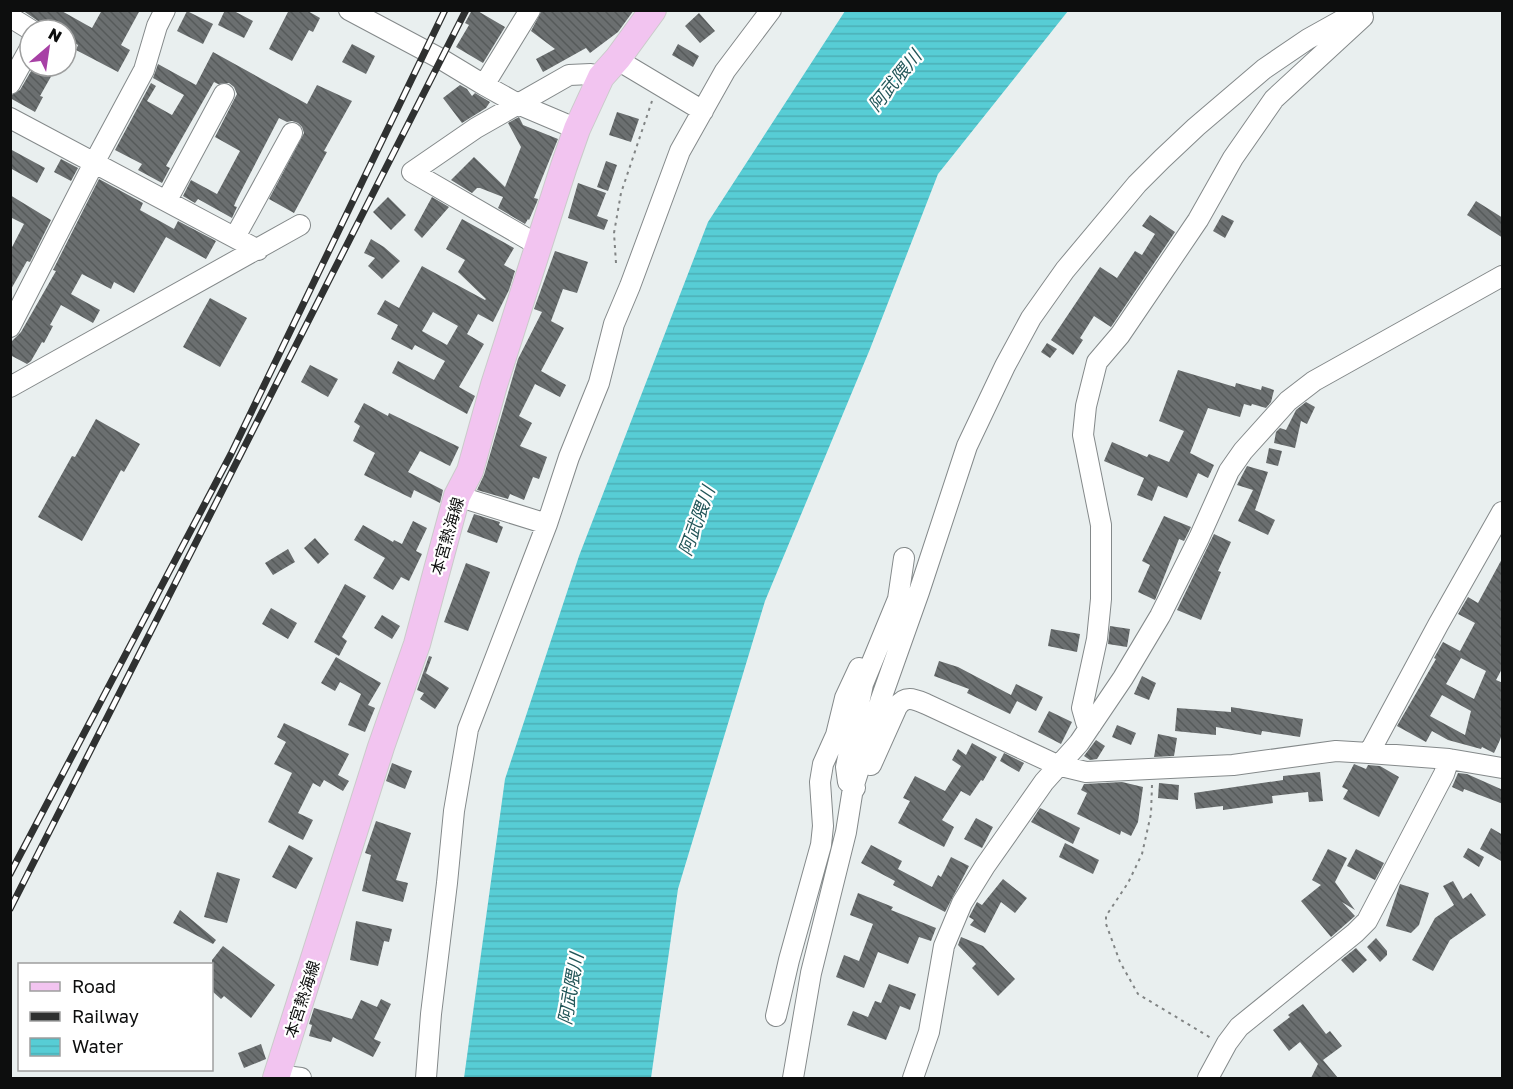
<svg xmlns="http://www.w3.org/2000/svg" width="1513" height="1089" font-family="'Golos Text','Noto Sans JP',sans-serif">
  <defs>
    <pattern id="water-rules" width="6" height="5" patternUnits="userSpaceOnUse" patternTransform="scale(1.5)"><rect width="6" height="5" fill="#57cdd5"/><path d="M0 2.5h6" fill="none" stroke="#4bafb6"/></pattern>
    <pattern id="building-back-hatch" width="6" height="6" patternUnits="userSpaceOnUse" patternTransform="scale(1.5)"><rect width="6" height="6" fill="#6b6f70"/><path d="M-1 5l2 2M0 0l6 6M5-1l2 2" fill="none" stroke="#565a5a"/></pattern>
  </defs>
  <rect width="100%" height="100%" fill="#e9efef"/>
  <path fill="url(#water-rules)" d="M845,11H1068L938,174L870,349L765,601L678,889L651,1078H464L505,779L579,556L708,222Z"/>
  <path fill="url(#building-back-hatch)" fill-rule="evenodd" d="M22,10H60L92,28L102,10H140L121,45L130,50L118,72L76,50L78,45L66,38V30H51Z
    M225,10H232L253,21L244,38L218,25Z
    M289,10H306L320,18L313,32L309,30L292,61L269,49Z
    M472,10H476L505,27L483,63L456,47L469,25L465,23Z
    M542,10H634L618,32L590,53L586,48L543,72L536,59L555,49L531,31Z
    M187,11L213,24L203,44L177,31Z
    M699,13L715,31L700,43L685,26Z
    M352,44L375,56L366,74L342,62Z
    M678,44L699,56L693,67L672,55Z
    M213,52L307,104L317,85L352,101L324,151L327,152L294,213L269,199L304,133L302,127L298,123L292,121L287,122L279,118L236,201L234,206L237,207L232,218L198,199L195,203L183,196L191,180L217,194L240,151L215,137L237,94L234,87L229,83L218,84L214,82L166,166L170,168L162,183L138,170L142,164L115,150L151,83L156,86L147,101L172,115L184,95L153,78L158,64L196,85Z
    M34,66H40L53,73L40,96L43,97L35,112L10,98V96L20,90Z
    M460,85L467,89L472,96L475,93L490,102L486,108L462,123L443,98Z
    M617,112L639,119L631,142L609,135Z
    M519,117L523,125L558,139L534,198L538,199L537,202L529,220L528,219L525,224L498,208L503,197L480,188H477L472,193L451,180L474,157L505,187L521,147L508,123Z
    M10,149L45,168L37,183L10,168Z
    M61,159L78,168L71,181L54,172Z
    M606,161L617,165L608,191L597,187Z
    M99,179L143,203L140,210L174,229L178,221L216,241L206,259L166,237L134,293L114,282L111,289L82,274L71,294L100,310L93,323L61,305L50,325L53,326L44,343L42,342L31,361L27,364L10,355V343L21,332L56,271L53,270Z
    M578,183L606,193L597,216L608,220L604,230L568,218Z
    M10,195L51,220L30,262L27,261L10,291V251L24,224L10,217Z
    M388,197L406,215L391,230L373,212Z
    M432,197L449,207L422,238L414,230Z
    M1476,201L1503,218V238L1467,215Z
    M1150,215L1175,232L1111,327L1094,316L1080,338L1083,340L1073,355L1051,340L1100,267L1117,278L1135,251L1142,255L1155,234L1142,226Z
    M1222,215L1234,221L1225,238L1213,231Z
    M462,219L514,248L504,265L515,271L509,290L493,322L478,314L467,334L484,344L459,387L475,396L467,414L392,373L398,361L434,380L445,361L415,345L412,350L391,339L398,325L377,314L385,300L399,308L422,266L485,300L486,299L458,272L465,260L446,249ZM433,312L458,326L447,345L422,331Z
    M371,239L384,247L400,261L382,279L368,266L375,258L364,253Z
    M555,251L588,262L577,293L563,289L551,321L564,328L541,371L566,385L560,397L535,384L519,416L532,423L520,446L547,457L539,479L533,477L524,500L510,494L508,499L477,490L484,475L518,359L542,312L534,309Z
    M210,298L247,318L220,367L183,347Z
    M1047,343L1057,349L1050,358L1041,352Z
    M310,365L338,379L328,397L301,382Z
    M1178,370L1235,387L1236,383L1261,390L1262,386L1274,390L1271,402L1266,408L1252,404L1251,406L1244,404L1240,417L1208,408L1190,453L1214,465L1208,478L1198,473L1187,498L1158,486L1152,501L1137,495L1144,478L1104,461L1112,442L1147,457L1149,454L1169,462L1184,431L1159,421Z
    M1306,402L1315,407L1307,424L1301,421L1295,448L1274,443L1276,432L1280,428L1286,430L1296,410Z
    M364,403L388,416L389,413L459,447L450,466L420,451L408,472L443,490L440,503L414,490L411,498L364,475L375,453L353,441L360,426L354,422Z
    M96,419L140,444L124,472L121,470L82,541L38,517L72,456L75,457Z
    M1269,448L1282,451L1278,466L1266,463Z
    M1247,466L1268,472L1255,510L1275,520L1268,535L1238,521L1253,490L1237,485Z
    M474,514L500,522L499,525L503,527L497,543L467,532Z
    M1164,516L1191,527L1184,541L1179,539L1155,600L1138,592L1150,565L1142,561Z
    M413,521L427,528L416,551L422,554L409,581L401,577L393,590L373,578L385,558L354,540L363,525L393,542L394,540L402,544Z
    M1214,534L1231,542L1218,571L1221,572L1201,620L1177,610Z
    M315,538L329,554L318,564L304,548Z
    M288,549L295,562L273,575L265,563Z
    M1503,557V667L1496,680L1503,683V731L1500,740L1494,753L1482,747L1481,749L1448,740L1432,731L1426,742L1397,726L1436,659L1434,658L1443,642L1460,651L1475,623L1458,614L1468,597L1478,603ZM1461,658L1486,671L1474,699L1446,684ZM1442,695L1471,711L1465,735L1430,716Z
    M466,563L490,572L468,631L444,622Z
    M345,584L366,596L342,637L347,641L339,656L314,642Z
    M271,608L297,623L288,639L262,624Z
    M382,615L400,626L392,639L374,628Z
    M1110,626L1130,629L1127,647L1108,644Z
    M1051,629L1080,634L1077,652L1048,646Z
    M429,656L432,657L426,673L424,672L449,688L435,709L420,699L424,693L417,690Z
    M336,657L381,683L368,705L375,708L365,732L348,725L361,694L340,682L335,691L321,683Z
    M939,661L958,667L1011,695L1016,684L1043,697L1036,711L1017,701L1010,714L967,693L969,689L934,676Z
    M1142,676L1156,683L1149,700L1134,694Z
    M1231,707L1303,719L1300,737L1262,731L1261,735L1216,727V735L1175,731L1177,708L1231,712Z
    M1049,711L1072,722L1061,744L1038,732Z
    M284,723L349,754L338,775L349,781L343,791L324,780L320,787L313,783L298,813L313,820L303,840L268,822L292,773L274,764L286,742L277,737Z
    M1117,725L1136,733L1131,745L1112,737Z
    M1158,734L1177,738L1174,756L1154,757Z
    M1096,740L1105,746L1097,759L1090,760L1084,756Z
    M972,743L997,757L983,781L981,780L970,796L961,791L942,820L954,827L944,847L898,823L910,801L903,798L915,776L945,791L961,766L952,760L958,749L966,755Z
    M1004,753L1024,763L1019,772L1000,761Z
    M392,763L412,771L405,789L386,781Z
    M1354,764L1366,769L1368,765L1380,766L1399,777L1379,817L1343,799L1348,790L1342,787Z
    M1320,772L1323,801L1309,802L1308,792L1272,796L1273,803L1223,810V806L1196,809L1194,793L1283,780V776Z
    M1458,773L1467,774L1503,790V804L1464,789L1463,792L1452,787Z
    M1122,782L1143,787L1138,822L1131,836L1121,831L1120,835L1077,814L1087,793L1081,790L1084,784Z
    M1159,783L1179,785L1178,800L1158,798Z
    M1040,808L1080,828L1073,844L1031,822Z
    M976,818L993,827L982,848L964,839Z
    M376,821L411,833L396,880L408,883L403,902L362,891L371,855L365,853Z
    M1491,828L1503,835V862L1480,849Z
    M1065,843L1099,860L1093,874L1059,857Z
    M289,845L313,858L296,889L272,877Z
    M871,845L902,861L898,869L932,887L938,875L941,877L951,857L969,866L945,912L893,885L895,881L861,863Z
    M1468,848L1484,857L1479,867L1463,857Z
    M1328,849L1347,858L1335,882L1355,910L1342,902L1355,916L1331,937L1301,901L1321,885L1312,880Z
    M1356,849L1384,863L1375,880L1347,866Z
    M217,872L240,879L227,923L204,917Z
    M1003,879L1027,898L1015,913L1001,902L985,933L970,925L974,920L969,917L977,902L982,905Z
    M1453,881L1463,899L1471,893L1486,915L1450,940L1433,971L1412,960L1435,918L1454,905L1443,886Z
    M1400,884L1429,893L1419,925L1411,933L1386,926Z
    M858,893L893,907L891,910L936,928L931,941L919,937L908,964L878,952L864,988L836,977L844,955L859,961L873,924L850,915Z
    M180,910L216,940L213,944L173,923Z
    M356,921L392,929L389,942L384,941L378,966L350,960Z
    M961,937L983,946L1015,979L998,996L972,968L976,964L958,945Z
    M1376,938L1387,951V955L1380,962L1367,947Z
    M223,946L275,985L251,1018L224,996L221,999L212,991V960Z
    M1356,948L1367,960L1353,973L1341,960Z
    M889,984L916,994L910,1010L900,1006L886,1040L847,1025L853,1011L868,1017L875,1001L881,1003Z
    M381,999L391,1004L374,1039L381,1042L373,1057L333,1037L331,1042L309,1036L312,1025L309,1024L314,1008L352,1019L361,1000L377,1007Z
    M1303,1004L1326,1034L1330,1031L1342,1046L1323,1060L1338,1078H1311L1318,1064L1300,1042L1289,1051L1273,1030L1290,1017L1288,1015Z
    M261,1044L266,1059L244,1068L238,1053Z"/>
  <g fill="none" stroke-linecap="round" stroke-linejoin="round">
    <g stroke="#84898a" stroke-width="22">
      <path id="minor" d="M349,10L441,59L484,85L530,10
        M10,17L31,30
        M616,59L703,111
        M10,84L30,48
        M484,85L518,104L577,129
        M10,118L258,250
        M167,200L224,94
        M235,237L292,133
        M538,245L412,172L476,128L569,75L591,74L601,77
        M10,327L94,163L144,70L157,26L165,10
        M10,387L300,225
        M457,496L547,524
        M1092,724L1086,722L1082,708L1097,639L1101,599V525L1083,435L1086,406L1097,362L1120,335L1198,220L1233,158L1274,99L1363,17
        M1369,753L1449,759L1502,768
        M871,765L897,707C905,695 914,699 926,704L1057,765L1086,772L1233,765L1336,751L1369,753L1438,625L1502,512
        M855,788L848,782L846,767L863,684L898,599L904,558
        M776,1016L789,960L821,845L823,826L820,782L823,764L836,735L845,698L859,668
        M277,1075L301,1078
        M426,1078L431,1014L447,883L454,811L468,729L547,524L569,457L599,383L614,324L630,286L680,151L725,71L771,10
        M793,1078L811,973L846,832L853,788L881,699L919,592L967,446L1005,366L1031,318L1065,270L1137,184L1162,159L1196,127L1264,69L1308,39L1360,10
        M913,1078L929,1032L944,946L962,903L985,866L1044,782L1079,743L1123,678L1160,616L1199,538L1229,471L1243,451L1288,401L1314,381L1502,276
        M1208,1078L1227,1043L1239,1027L1355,933L1367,921L1444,774L1449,759"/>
    </g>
    <g stroke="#cacaca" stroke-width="28">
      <path id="major" d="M276,1078L381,747L417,644L457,496L470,471L494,385L564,166L577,129L601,77L618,58L653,10"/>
    </g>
    <path stroke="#818484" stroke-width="2" stroke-dasharray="3 4.5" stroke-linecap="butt" d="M616,263L614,233L621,193L652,101
      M1152,785L1151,814L1142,854L1128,883L1106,916V924L1120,962L1138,994L1211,1038"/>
    <use href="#minor" stroke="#fff" stroke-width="20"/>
    <use href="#major" stroke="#f2c4f0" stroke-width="26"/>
    <g stroke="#2f3131" stroke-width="7">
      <path id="rail" d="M10,874L231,454L445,10
        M10,909L466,10"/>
    </g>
    <use href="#rail" stroke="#fff" stroke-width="4.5" stroke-dasharray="14" stroke-linecap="butt"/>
  </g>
  <g text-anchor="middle" stroke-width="4.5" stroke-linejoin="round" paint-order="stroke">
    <g font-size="16" fill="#0d0e0e" stroke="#fff">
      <text transform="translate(447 536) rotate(-74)" y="6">本宮熱海線</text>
      <text transform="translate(302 999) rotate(-72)" y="6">本宮熱海線</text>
    </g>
    <g font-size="18" font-style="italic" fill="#235659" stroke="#fff">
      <text transform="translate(895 81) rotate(-51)" y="6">阿武隈川</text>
      <text transform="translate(697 521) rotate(-70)" y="6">阿武隈川</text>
      <text transform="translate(571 989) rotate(-80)" y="6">阿武隈川</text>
    </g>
  </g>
  <rect width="1513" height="1089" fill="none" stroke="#0d0e0e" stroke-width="24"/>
  <rect x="18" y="963" width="195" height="108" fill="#ffffff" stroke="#9e9f9f" stroke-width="1.5"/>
  <rect x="30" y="982" width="30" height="9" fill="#f2c4f0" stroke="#9e9f9f" stroke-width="1.5"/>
  <text x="72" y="993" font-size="18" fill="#0d0e0e">Road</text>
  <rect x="30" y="1012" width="30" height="9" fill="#2f3131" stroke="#9e9f9f" stroke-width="1.5"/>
  <text x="72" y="1023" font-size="18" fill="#0d0e0e">Railway</text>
  <rect x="30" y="1038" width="30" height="18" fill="url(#water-rules)" stroke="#9e9f9f" stroke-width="1.5"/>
  <text x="72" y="1053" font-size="18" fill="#0d0e0e">Water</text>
  <g transform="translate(48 48) rotate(29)"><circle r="28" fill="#ffffff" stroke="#9e9f9f" stroke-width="1.5"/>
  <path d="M0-4.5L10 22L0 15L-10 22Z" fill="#a741a5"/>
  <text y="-9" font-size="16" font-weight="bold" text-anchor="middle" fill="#0d0e0e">N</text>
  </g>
</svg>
